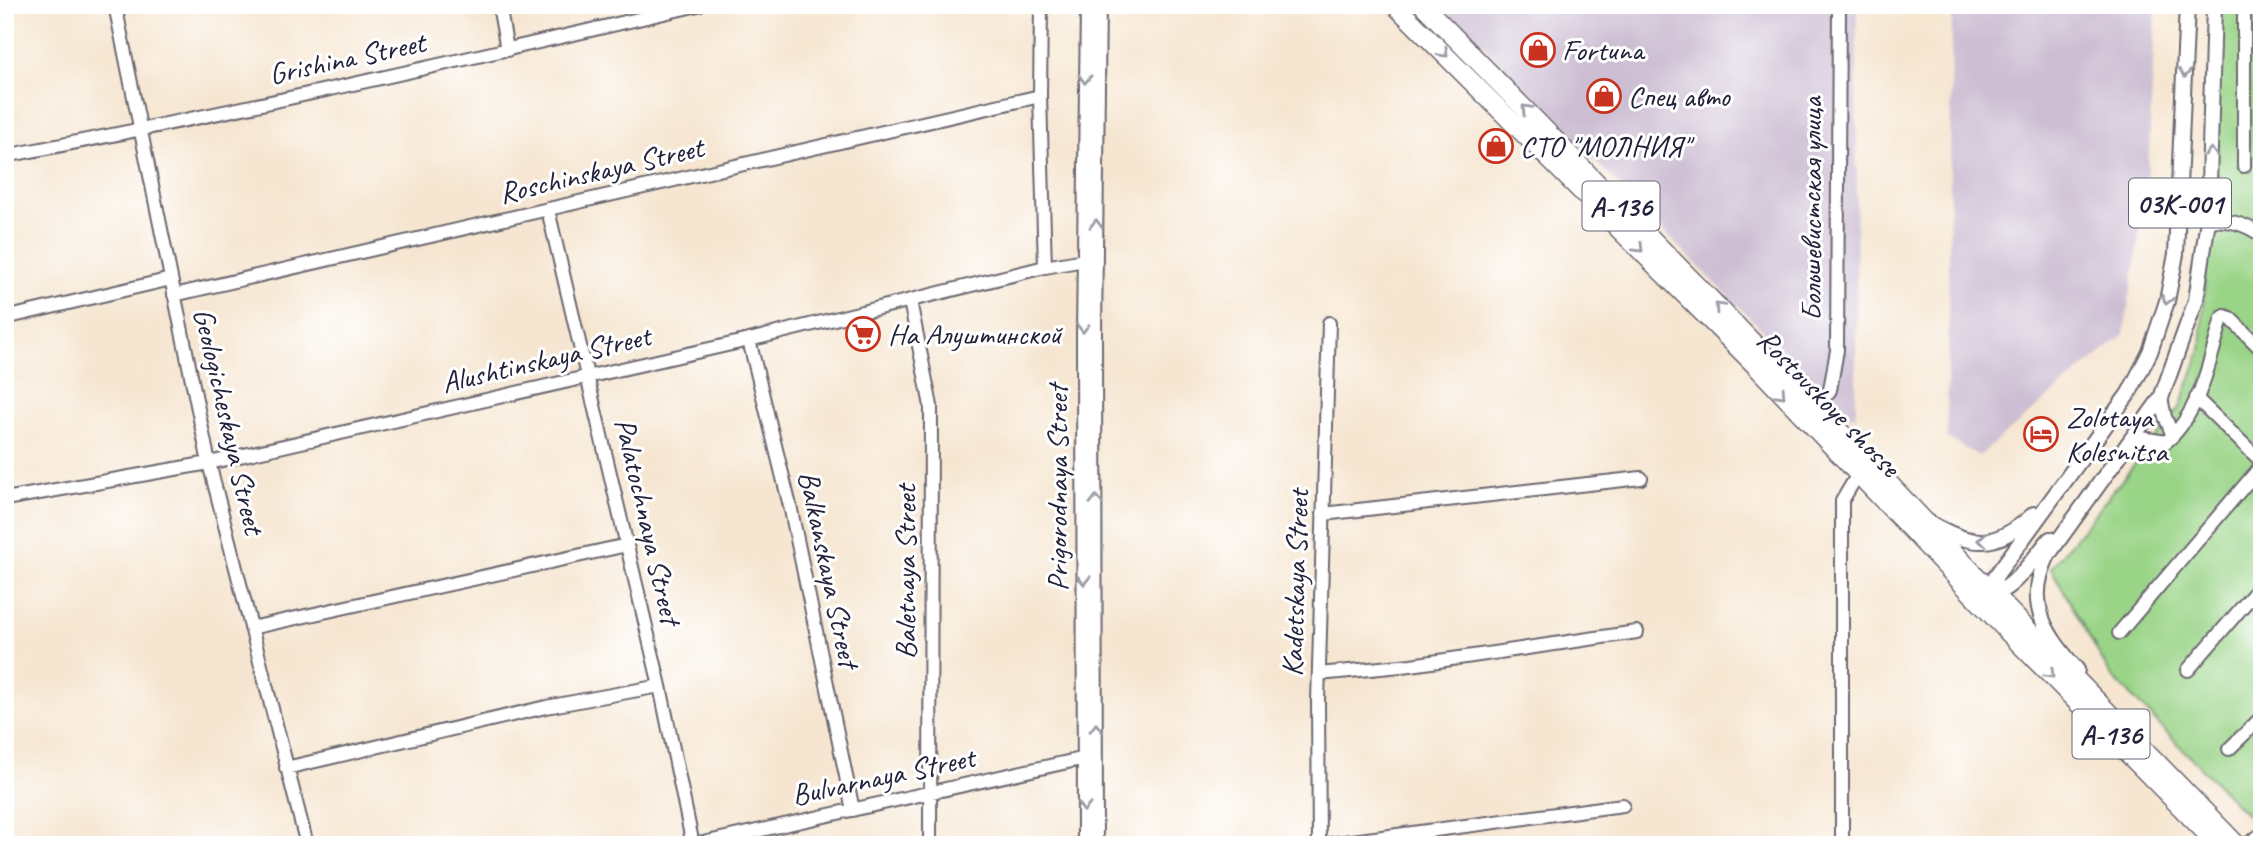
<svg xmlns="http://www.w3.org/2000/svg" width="2267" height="850" font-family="Caveat,sans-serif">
  <rect width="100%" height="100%" fill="#fff"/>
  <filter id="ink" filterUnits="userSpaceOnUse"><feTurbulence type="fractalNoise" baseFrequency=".0143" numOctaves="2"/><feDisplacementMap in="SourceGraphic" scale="14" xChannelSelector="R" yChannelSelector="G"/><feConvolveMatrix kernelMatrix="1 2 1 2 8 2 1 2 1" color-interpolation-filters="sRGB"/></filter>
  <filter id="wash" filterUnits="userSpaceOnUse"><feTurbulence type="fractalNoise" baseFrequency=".00686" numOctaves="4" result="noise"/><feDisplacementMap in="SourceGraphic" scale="28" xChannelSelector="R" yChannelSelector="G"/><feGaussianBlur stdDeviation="1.57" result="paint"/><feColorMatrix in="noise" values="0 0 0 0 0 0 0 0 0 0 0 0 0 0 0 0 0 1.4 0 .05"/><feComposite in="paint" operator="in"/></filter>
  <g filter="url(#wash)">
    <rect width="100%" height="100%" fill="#f6e6d1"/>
    <path fill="#ccbed3" d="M1438,5H1857L1856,416L1848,415L1664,232L1478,40Z
      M1952,5H2156L2147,188L2124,334L1979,456L1947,438Z"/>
    <path fill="#9ad487" stroke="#5e7b61" stroke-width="2" d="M2214,5H2262V831L2110,674L2051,568L2180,408L2201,350L2208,220Z"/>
  </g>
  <g filter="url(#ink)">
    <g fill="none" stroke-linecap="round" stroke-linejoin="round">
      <g stroke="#6c6770" stroke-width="16">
        <path id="minor" d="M115,5L209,463L307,845
          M499,5L507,50
          M1041,5L1040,96L1045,267
          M5,156C237,112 468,59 698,5
          M2244,166V5
          M548,210L660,686L693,845
          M2208,220C2229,220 2245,223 2262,236
          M174,295L1040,96
          M910,301L931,406L930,845
          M5,318L171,279
          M749,340L791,510L853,810
          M2161,398L2165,417L2173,436
          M2196,398L2262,462
          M1812,415L1830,390L1837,350L1839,5
          M2135,437L2166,442C2200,413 2210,360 2222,318L2225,316L2230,318L2262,350
          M5,499L209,463L749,340L1045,267L1084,260H1096
          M1323,514L1641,478
          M251,628L627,545
          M2119,633L2262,465
          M2188,670L2262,584
          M1319,674L1411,665L1637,632
          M2229,749L2262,717
          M286,768L546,707L660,686
          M694,845L1090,757
          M1084,845L1083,334L1087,5
          M1096,845L1095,332L1099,5
          M1319,845L1318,701L1329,323
          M1322,845L1623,805
          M1842,845V501L1858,474
          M2246,845L2262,834"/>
      </g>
      <g stroke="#6c6770" stroke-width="18">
        <path id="major" d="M1930,523C1973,547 1995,550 2034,514
          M1986,595C2009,597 2036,555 2050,539
          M1995,598V577L2129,393L2150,352L2167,301L2176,254L2187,5
          M2077,670C2045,633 2024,604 2048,555L2161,398L2196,300L2208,220L2214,5"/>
      </g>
      <g stroke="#6c6770" stroke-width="21">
        <path id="highway" d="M1395,5L1756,366L2010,634L2218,845
          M1423,5L1849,441L1995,596L2237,845"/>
      </g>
      <use href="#minor" stroke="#fff" stroke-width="12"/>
      <use href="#major" stroke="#fff" stroke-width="14"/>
      <use href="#highway" stroke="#fff" stroke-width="18"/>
    </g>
    <defs><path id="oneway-chevron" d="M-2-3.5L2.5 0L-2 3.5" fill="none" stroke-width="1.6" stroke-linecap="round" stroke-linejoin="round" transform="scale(1.75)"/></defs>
    <g stroke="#9c9ca7">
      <use href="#oneway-chevron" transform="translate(1444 53) rotate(45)"/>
      <use href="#oneway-chevron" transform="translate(2185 73) rotate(92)"/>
      <use href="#oneway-chevron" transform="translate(1085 79) rotate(92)"/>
      <use href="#oneway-chevron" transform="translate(1526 109) rotate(-134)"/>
      <use href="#oneway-chevron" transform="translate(2211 152) rotate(-88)"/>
      <use href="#oneway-chevron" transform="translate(1096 224) rotate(-90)"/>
      <use href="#oneway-chevron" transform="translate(1639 248) rotate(45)"/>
      <use href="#oneway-chevron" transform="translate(2167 300) rotate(104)"/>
      <use href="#oneway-chevron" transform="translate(1719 307) rotate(-134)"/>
      <use href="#oneway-chevron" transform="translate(1083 328) rotate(90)"/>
      <use href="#oneway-chevron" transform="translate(1781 394) rotate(47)"/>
      <use href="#oneway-chevron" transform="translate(1096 500) rotate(-90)"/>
      <use href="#oneway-chevron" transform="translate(1982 540) rotate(176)"/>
      <use href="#oneway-chevron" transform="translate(1084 580) rotate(90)"/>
      <use href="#oneway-chevron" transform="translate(2050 674) rotate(45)"/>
      <use href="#oneway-chevron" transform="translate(1096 728) rotate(-90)"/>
      <use href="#oneway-chevron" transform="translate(1084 807) rotate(91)"/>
    </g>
  </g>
  <defs>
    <g id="shop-ring" transform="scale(1.75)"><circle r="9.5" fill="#fff" stroke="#c8321e" stroke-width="1.5"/><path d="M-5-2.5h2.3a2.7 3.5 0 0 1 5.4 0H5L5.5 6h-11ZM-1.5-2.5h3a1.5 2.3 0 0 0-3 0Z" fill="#c8321e"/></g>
    <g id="supermarket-ring" transform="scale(1.75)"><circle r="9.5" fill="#fff" stroke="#c8321e" stroke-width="1.5"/><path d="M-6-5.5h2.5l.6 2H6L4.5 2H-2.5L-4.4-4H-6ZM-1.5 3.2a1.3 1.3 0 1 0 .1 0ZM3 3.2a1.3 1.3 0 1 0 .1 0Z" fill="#c8321e"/></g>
    <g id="hotel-ring" transform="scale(1.75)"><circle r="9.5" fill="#fff" stroke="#c8321e" stroke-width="1.5"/><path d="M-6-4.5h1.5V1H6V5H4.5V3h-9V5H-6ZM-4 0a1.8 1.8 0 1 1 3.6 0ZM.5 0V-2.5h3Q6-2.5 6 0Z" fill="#c8321e"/></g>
  </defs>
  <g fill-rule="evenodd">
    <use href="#shop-ring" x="1538" y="50"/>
    <use href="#shop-ring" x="1604" y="96"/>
    <use href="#shop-ring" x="1496" y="146"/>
    <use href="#supermarket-ring" x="863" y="334"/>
    <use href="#hotel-ring" x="2041" y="434"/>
  </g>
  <g text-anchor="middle" stroke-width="6" stroke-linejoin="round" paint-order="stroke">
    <g fill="#fff" stroke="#646476" stroke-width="2">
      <rect x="2129" y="178.5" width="102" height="49" rx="5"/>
      <rect x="1582.5" y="181.5" width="77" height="49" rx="5"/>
      <rect x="2072.5" y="709.5" width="77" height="49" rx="5"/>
    </g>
    <g font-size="28" font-weight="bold" fill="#22223b">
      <text x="2180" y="213">03К-001</text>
      <text x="1621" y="216">А-136</text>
      <text x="2111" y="744">А-136</text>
    </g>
    <g font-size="30" fill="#22223b" stroke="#fff" text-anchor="start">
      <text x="1562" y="60">Fortuna</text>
      <text x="1628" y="106">Спец авто</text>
      <text x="1520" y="156">СТО "МОЛНИЯ"</text>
      <text x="888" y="344">На Алуштинской</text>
      <text x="2066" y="427">Zolotaya<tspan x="2066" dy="34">Kolesnitsa</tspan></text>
    </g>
    <g font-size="30" fill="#22223b" stroke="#fff">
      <text transform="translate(347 58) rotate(-12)" y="10">Grishina Street</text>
      <text transform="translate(601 170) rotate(-13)" y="10">Roschinskaya Street</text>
      <text transform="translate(1811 209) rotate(-90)" y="10">Большевистская улица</text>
      <text transform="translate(546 359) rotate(-13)" y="10">Alushtinskaya Street</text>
      <text transform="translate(1829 403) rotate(46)" y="10">Rostovskoye shosse</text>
      <text transform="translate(229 421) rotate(77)" y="10">Geologicheskaya Street</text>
      <text transform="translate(1057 488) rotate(-90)" y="10">Prigorodnaya Street</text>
      <text transform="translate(648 521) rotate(77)" y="10">Palatochnaya Street</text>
      <text transform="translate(829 569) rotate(78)" y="10">Balkanskaya Street</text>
      <text transform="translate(905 572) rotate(-90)" y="10">Baletnaya Street</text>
      <text transform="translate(1295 583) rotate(-88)" y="10">Kadetskaya Street</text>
      <text transform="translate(883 776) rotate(-12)" y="10">Bulvarnaya Street</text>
    </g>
  </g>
  <rect width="2267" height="850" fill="none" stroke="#fff" stroke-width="28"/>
</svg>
